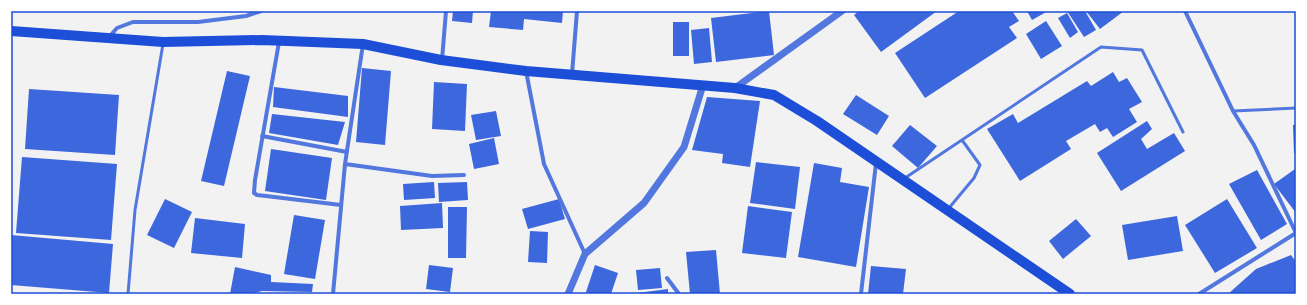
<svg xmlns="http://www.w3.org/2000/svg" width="1307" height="305" font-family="'Space Grotesk',sans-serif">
  <rect width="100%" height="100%" fill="#f2f2f2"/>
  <path fill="#3d67dc" d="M453,11H473L472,23L452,21Z
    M491,11H563L562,23L524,19L523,30L489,27Z
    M769,11L774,55L716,62L711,18Z
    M859,11H937L881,52L854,15Z
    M959,11H1012L1019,21L1009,27L1017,38L925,98L895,53Z
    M1027,11H1048L1032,20Z
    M1067,11H1085L1096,30L1084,37Z
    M1086,11H1124L1100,29Z
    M1067,13L1078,32L1070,38L1058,18Z
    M1046,21L1062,46L1041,59L1026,34Z
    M673,22H689V56H673Z
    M709,28L712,62L694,64L691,30Z
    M362,68L391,71L385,145L356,142Z
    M227,71L250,76L224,186L201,181Z
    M1113,72L1119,82L1127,78L1142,102L1129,109L1137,122L1113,137L1107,128L1100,132L1095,124L1066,141L1071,149L1020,181L987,129L1013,114L1018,123L1087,81L1091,86Z
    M434,82L467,84L465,131L432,129Z
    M274,87L348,96V117L273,107Z
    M29,89L119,95L115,155L25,149Z
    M856,95L889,116L877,135L843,114Z
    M707,97L760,101L750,167L722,163L723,154L692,150Z
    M496,111L501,136L476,140L471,115Z
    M272,114L345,122L338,145L269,133Z
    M1147,121L1152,129L1141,139L1147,149L1174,133L1185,151L1121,191L1097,153Z
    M910,125L937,146L918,168L892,146Z
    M1293,125H1296V153H1294Z
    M494,138L499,164L474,169L469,144Z
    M271,149L332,158L326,200L265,191Z
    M22,157L117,164L111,240L16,233Z
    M756,162L800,167L795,209L750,203Z
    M814,163L842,168L840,182L869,187L856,267L798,257Z
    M1295,169L1296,171V213L1274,184Z
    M1257,170L1287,224L1261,240L1229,184Z
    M434,182L435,198L404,200L403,184Z
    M467,182L468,200L439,202L438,183Z
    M165,199L192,212L174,248L147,235Z
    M559,199L565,219L528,229L522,209Z
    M1227,199L1257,248L1215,273L1185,225Z
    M442,203L443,228L401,230L400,206Z
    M748,206L792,212L786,258L742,253Z
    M448,207H467L466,258H448Z
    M294,215L325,220L315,279L284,274Z
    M1177,216L1183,251L1128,260L1122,225Z
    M195,218L245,224L242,258L191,253Z
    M1076,219L1091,236L1063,259L1049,241Z
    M530,231L548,232L547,263L528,262Z
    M11,235L113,244L109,293L11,285Z
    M716,250L720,294H690L686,252Z
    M1291,255L1296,262L1295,294H1228L1256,269Z
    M429,265L453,268L450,292L426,289Z
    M595,265L618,273L611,294H593L586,292Z
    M871,266L906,269L903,294H868Z
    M235,267L271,275V282L313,284L312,292L262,291L251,294H230Z
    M660,268L662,288L638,290L636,270Z
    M668,289V294H637V293Z"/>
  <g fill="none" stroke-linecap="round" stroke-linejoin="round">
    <path stroke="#5277de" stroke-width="3" d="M1233,111L1296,108
      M905,178L1101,47L1142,50L1183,132
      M949,208L974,178L980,165L962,140
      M128,294L135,210L163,44"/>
    <path stroke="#5277de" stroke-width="4" d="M1185,11L1233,111L1254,145L1296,233
      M110,36L117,28L133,22H198L246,16L261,11
      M279,42L255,180L254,193L257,195L266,196L341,205
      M442,60L446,11
      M526,71L544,164L585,254
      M572,74L577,11
      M262,136L347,152
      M345,164L432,176L464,175
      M667,278L679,294
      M333,294L345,164L363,44
      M861,294L876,163
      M1199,294L1296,233"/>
    <path stroke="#5277de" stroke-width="7" d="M735,88L842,11
      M568,294L585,254L644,203L684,147L703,85"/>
    <path stroke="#1d4ed8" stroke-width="10" d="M11,31L163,42L262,40L363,44L441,60L526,71L735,88L774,95L817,121L1070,294"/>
  </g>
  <rect width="1307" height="305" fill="none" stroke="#ffffff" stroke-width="24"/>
  <rect x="12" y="12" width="1283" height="281" fill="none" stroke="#1d4ed8" stroke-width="1.5"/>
</svg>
